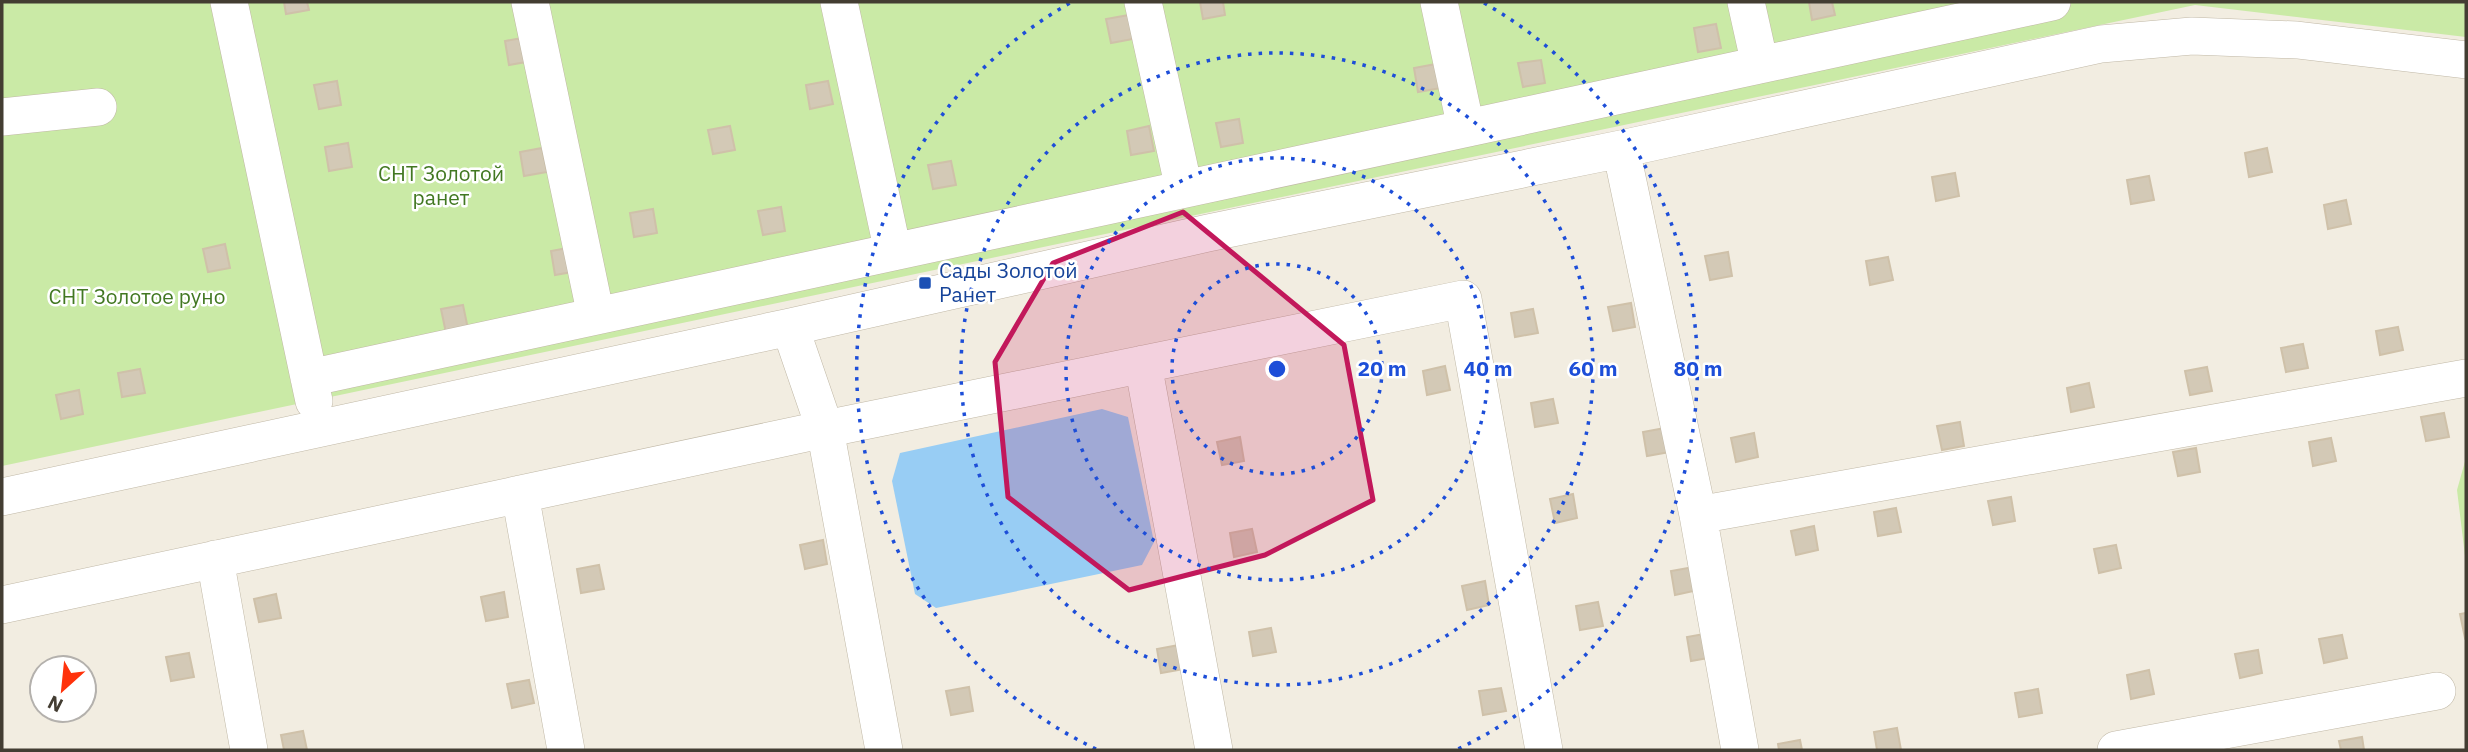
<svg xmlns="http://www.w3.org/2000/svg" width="2468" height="752" font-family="'IBM Plex Sans',sans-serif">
  <rect width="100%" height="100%" fill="#f2ede1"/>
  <path fill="#caeaa6" d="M2,2H2466V37L2195,5L2,466Z
    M2466,458V564L2457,490Z"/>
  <path fill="#98cdf4" d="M1102,409L1128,417L1154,542L1142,565L936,608L915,594L892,481L900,453Z"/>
  <path fill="#d3c9b6" stroke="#cfc1a9" stroke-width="2" d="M284,2H307L309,10L286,14Z
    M1200,2H1223L1225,15L1203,19Z
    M1809,2H1832L1835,15L1812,20Z
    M1129,15L1133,39L1111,43L1106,19Z
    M1716,24L1721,48L1698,52L1694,28Z
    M528,37L532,61L509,65L505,41Z
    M1541,60L1545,83L1523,87L1518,63Z
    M1436,64L1441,88L1418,92L1414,68Z
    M337,81L341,105L319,109L314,85Z
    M828,81L833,104L810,109L806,85Z
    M1239,119L1243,143L1221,147L1216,123Z
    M730,126L735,150L713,154L708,130Z
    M1149,126L1154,151L1131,155L1127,131Z
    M348,143L352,167L329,171L325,147Z
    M542,148L547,172L524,176L520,152Z
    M2267,148L2272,172L2249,177L2245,153Z
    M951,161L956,185L933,189L928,165Z
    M1955,173L1959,196L1936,201L1932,177Z
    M2149,176L2154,200L2131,204L2127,180Z
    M2346,200L2351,224L2328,229L2324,205Z
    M781,207L785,231L763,235L758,211Z
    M653,209L657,233L634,237L630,213Z
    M225,244L230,268L208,272L203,249Z
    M573,247L578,271L555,275L551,251Z
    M1728,252L1732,276L1710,280L1705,256Z
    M1888,257L1893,280L1870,285L1866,261Z
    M1631,303L1635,327L1613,331L1608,307Z
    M463,305L468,329L446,333L441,309Z
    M1533,309L1538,333L1515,337L1511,313Z
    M2398,327L2403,350L2380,355L2376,331Z
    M2303,344L2308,368L2286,372L2281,348Z
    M1445,366L1450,390L1427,395L1423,371Z
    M2207,367L2212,391L2190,395L2185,371Z
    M140,369L145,393L122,397L118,373Z
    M2089,383L2094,407L2071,412L2067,388Z
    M79,390L83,414L61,419L56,395Z
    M1553,399L1558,423L1535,427L1531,403Z
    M2444,413L2449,437L2426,441L2421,417Z
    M1960,422L1964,446L1942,450L1937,426Z
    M1665,428L1670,452L1647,456L1643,432Z
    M1754,433L1758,457L1736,462L1731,438Z
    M1240,437L1244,461L1222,465L1217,442Z
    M2331,438L2336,461L2313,466L2309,442Z
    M2196,448L2200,472L2178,476L2173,452Z
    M1573,494L1577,518L1555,523L1550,499Z
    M2011,497L2015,521L1993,525L1988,501Z
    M1896,508L1901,532L1878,536L1874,512Z
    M1814,526L1818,550L1796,555L1791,531Z
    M1252,529L1257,552L1234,557L1230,533Z
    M823,540L827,564L805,569L800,545Z
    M2116,545L2121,568L2099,573L2094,549Z
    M599,565L604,589L581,593L577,569Z
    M1694,567L1698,590L1675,595L1671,571Z
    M1485,581L1489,605L1467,610L1462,586Z
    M504,592L508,617L486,621L481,597Z
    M276,594L281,618L259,622L254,599Z
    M1598,602L1603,626L1580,630L1576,606Z
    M2466,613V637L2465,638L2460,614Z
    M1271,628L1276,652L1253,656L1249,632Z
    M1710,633L1714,657L1691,661L1687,637Z
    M2342,635L2347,658L2324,663L2319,639Z
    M1179,645L1184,669L1161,673L1157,649Z
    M2258,650L2262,673L2240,678L2235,654Z
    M189,653L194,677L171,681L166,657Z
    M2149,670L2154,694L2131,699L2127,675Z
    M529,680L534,703L512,708L507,684Z
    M969,687L973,711L951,715L946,691Z
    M1501,688L1506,711L1483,715L1479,691Z
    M2038,689L2042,713L2019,717L2015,693Z
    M1897,728L1901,750H1877L1874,732Z
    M303,731L307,750H284L281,735Z
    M2362,737L2364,750H2341L2339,741Z
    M1800,740L1802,750H1779L1778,744Z"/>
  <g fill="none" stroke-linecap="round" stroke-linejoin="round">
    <g stroke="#c0b8a6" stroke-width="38">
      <path id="minor" d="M229,2L314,401
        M530,2L596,316
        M839,2L893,252
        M1143,2L1184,189
        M1439,2L1466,128
        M1746,2L1760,65
        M2,117L98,107
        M1621,149L1698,515L1740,750
        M790,327L825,429L884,750
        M1143,364L1214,750
        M309,378L2052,2
        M520,494L566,750
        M2,497L790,327L1208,233L1621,149L2101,44L2192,36L2297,40L2466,60
        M1698,515L2466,378
        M215,559L249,750
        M2,605L825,429L1463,299L1544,750
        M2116,750L2437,691"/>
    </g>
    <use href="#minor" stroke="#fff" stroke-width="37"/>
  </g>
  <path fill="#c2185b" fill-opacity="0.2" stroke="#c2185b" stroke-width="5" stroke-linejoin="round" d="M1183,212L1344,345L1373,500L1265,555L1129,590L1008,497L995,362L1053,263Z"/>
  <g fill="none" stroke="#1d4ed8" stroke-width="3.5" stroke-dasharray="3.5 7">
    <circle cx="1277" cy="369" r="105"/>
    <circle cx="1277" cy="369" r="211"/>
    <circle cx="1277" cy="369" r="316"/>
    <path d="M1096 749A421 421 0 0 1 1070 3M1484 3A421 421 0 0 1 1458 749"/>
  </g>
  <rect fill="#1a4fb4" stroke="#fff" stroke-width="2.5" x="918" y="276" width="14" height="14" rx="3.5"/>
  <g text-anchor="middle" stroke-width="5" stroke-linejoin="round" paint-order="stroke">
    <g font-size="21" fill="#427822" stroke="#fff">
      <text x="441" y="181">СНТ Золотой<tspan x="441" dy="24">ранет</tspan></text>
      <text x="137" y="304">СНТ Золотое руно</text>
    </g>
    <g font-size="21" fill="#164399" stroke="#fff" text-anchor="start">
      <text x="939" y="278">Сады Золотой<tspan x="939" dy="24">Ранет</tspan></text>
    </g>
  </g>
  <circle cx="1277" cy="369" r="10" fill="#1d4ed8" stroke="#fff" stroke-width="3.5"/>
  <g font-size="21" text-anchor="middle" font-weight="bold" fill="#1d4ed8" stroke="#fff" stroke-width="5" stroke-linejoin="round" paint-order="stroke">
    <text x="1382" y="376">20 m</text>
    <text x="1488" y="376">40 m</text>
    <text x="1593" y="376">60 m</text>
    <text x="1698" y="376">80 m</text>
  </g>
  <rect width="2468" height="752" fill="none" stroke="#433d32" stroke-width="7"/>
  <g transform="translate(63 689) rotate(207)"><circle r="33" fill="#ffffff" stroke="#b4b1ad" stroke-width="2"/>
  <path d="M0-5L12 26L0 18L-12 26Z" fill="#ff320b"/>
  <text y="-10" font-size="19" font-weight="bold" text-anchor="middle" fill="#433d32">N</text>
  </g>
</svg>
